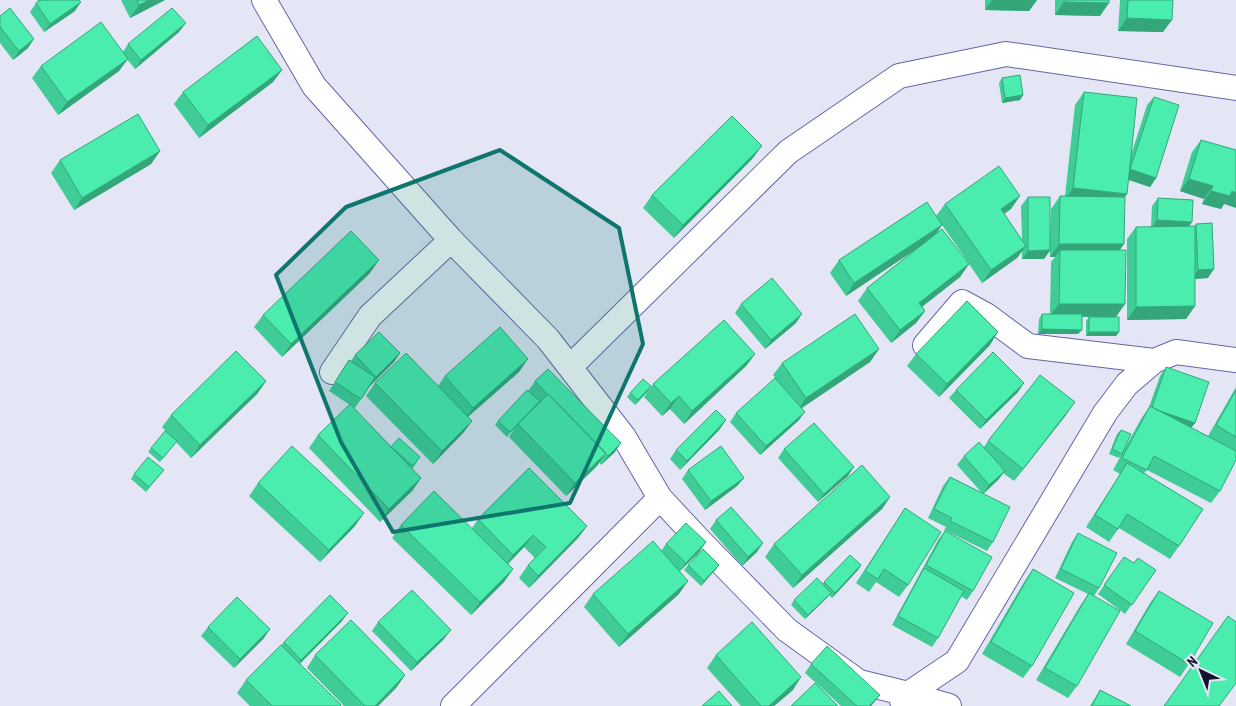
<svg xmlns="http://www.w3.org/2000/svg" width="1236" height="706" font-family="'PT Sans Narrow',sans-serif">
  <rect width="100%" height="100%" fill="#e5e6f5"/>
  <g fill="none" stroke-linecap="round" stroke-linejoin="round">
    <g stroke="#6665a8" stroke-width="26">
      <path id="street" d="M264,0L314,86L451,240L548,339L624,437L660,498L700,541L787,630L859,682L908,694L949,706
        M925,345L962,302L986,315L1028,346L1154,361
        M570,367L788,152L899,76L1006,54L1236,88
        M332,372L370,316L451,240
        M902,701L908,694L957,661L1105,413L1127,384L1154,361L1176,352L1236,360
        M453,706L660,498"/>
    </g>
    <use href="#street" stroke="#fff" stroke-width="24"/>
  </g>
  <path fill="#40cc96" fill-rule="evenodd" d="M37,0H79L75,11L44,32L30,12L36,3L39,2Z
    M121,0H165L130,18Z
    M985,0H1037L1029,11L985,10Z
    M1055,0H1109L1100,16L1055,15Z
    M1120,0H1173L1163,32L1118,31Z
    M0,16L28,48L13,60L0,43Z
    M179,32L135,69L127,59L119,71L58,115L32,78L41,66L123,52L128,44Z
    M282,70L273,82L199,138L174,104L183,92Z
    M1002,78L1023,95L1020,100L1002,103L999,83Z
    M1084,92L1131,155L1147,105L1154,97L1156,178L1150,187L1128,180L1125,197L1120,250L1116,317L1119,332L1116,336H1086V321L1089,317H1082L1078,334H1038L1039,319L1042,314H1050L1051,262L1055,257H1050V251L1044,259H1022V251L1017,258L982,283L969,264L960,277L922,307L925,311L916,323L891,343L858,301L867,288L916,249L846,296L830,273L839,260L936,216L945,204L1011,209L1004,214L1022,240L1021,206L1028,197L1050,238L1051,209L1060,196H1065L1075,105ZM942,225L968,262L937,233Z
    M1201,140L1224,204L1221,209L1202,204L1204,199L1180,191L1192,152Z
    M160,151L151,164L74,210L51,173L60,160Z
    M753,158L674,238L643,208L652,195Z
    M1158,198L1189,226H1195L1196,224L1208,278L1195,279V306L1186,319L1127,320V239L1136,227H1151L1152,206Z
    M370,273L282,357L254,327L263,315Z
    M741,304L796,323L765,349L735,313Z
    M990,345L939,397L907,366L916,354Z
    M879,349L870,362L802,408L799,420L760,455L730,422L736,413L776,379L773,375L782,363Z
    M400,353L394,362L370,386L355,408L350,405L391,447L417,462L412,469L421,478L412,491L380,522L309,448L318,435L350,405L329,391L349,360L351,361L355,355Z
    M755,354L746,366L684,424L670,409L662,416L644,397L653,384Z
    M1166,367L1195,423L1191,428L1208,436L1236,387V460L1220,491L1211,503L1147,470L1144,473L1179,546L1170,559L1119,528L1109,542L1086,527L1120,474L1113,470L1141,419L1149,407L1160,376Z
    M519,372L468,417L472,421L463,433L433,464L366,396L375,383L438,386L445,376Z
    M266,381L257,394L191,458L176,442L160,462L148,452L151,448L169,435L162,427L171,415Z
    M535,381L615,452L601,465L599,462L597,466L566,496L509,437L514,429L507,437L495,425L498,421L529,390Z
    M956,390L1018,392L980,429L949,398Z
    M648,391L635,405L627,397L630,393Z
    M1066,415L1014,481L1003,473L998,480L983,494L993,542L987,551L944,530L946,527L928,518L943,486L950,477L982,493L957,465L964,456L984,447L988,441Z
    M720,429L680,470L670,459L676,450Z
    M1121,430L1122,454L1119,458L1109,454L1117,434Z
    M784,449L848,476L818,502L778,458Z
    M164,470L146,492L131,479L134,474Z
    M688,470L744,478L737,486L705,510L682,479Z
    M258,483L355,526L320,562L249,496Z
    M890,497L882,509L793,588L765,557L774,544Z
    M905,508L908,585L899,597L876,582L869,592L856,583Z
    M478,519L587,526L578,538L529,588L519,578L528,565L535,558L524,547L508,564L513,569L504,582L471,615L392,538L401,525L472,528Z
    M716,520L757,552L742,566L710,529Z
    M945,531L973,591L967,600L961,596L938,638L932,647L892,625L938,540Z
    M1078,533L1099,588L1094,596L1077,686L1068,698L1036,680L1080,606L1088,594L1055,578L1072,542Z
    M666,544L700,551L680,571L679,594L619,647L584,607L593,594L661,551Z
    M1124,557L1134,563L1156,570L1125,614L1098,594Z
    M688,565H719L716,569L701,586L684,570Z
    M861,565L858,570L832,598L829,595L805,619L791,605L794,600L822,584L824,582Z
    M1033,569L1032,666L1023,678L982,654L1024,582Z
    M1159,591L1189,664L1180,677L1126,644L1150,603Z
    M342,621L300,664L340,706H250L237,693L246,680L284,642Z
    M378,622L444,639L411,671L372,631Z
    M208,627L264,638L234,668L201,636Z
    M315,655L405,675L396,688L378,706H344L307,668Z
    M716,655L793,690L774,706H741L707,668Z
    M811,664L880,695L871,706H841L805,673Z
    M1100,690L1131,706H1090Z"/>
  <path fill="#34a67a" d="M149,0H165L130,18L139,5Z
    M992,0H1037L1029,11L985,10Z
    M81,2L75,11L44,32L50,24Z
    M1064,2L1109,3L1100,16L1055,15Z
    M1127,18L1172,20L1163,32L1118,31Z
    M186,23L179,32L135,69L141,60Z
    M34,39L28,48L13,60L19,51Z
    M128,59L119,71L58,115L67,102Z
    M282,70L273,82L199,138L208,125Z
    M1023,95L1020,100L1002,103L1005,98Z
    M762,146L753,158L674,238L683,225Z
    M160,151L151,164L74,210L82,198Z
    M1130,169L1156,178L1150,187L1124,178Z
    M1189,179L1213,186L1204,199L1180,191Z
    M1073,188L1127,194L1118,207L1064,201Z
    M1211,191H1232L1236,193V208L1224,204L1221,209L1202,204Z
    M1020,196L1011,209L992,222L1001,209Z
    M1157,220L1192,222L1186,231L1151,229Z
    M942,225L933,238L846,296L854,283Z
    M1059,244H1124L1115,257L1060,250L1055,257H1050Z
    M1026,246L1017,258L982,283L991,270Z
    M1050,250L1044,259H1022L1028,251Z
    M379,260L370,273L282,357L291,344Z
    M969,264L960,277L910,316L919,303Z
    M1214,269L1208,278L1192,279L1198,270Z
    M1059,304H1125L1116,317L1050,316Z
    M1195,306L1186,319L1127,320L1136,307Z
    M925,311L916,323L891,343L900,330Z
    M802,314L796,323L765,349L771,340Z
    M1042,329L1082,330L1078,334H1038Z
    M998,332L990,345L939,397L947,384Z
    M1089,332H1119L1116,336H1086Z
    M879,349L870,362L797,411L806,398Z
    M400,353L394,362L370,386L376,377Z
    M755,354L746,366L684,424L692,411Z
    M528,359L519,372L464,420L473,408Z
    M266,381L257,394L191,458L200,445Z
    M1024,383L1018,392L980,429L986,420Z
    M651,386L648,391L635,405L638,400Z
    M679,396L670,409L662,416L671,403Z
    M1075,402L1066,415L1014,481L1023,469Z
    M1152,408L1195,423L1188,432Z
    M805,412L799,420L760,455L766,446Z
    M726,420L720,429L680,470L687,461Z
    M472,421L463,433L433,464L442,451Z
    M621,443L615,452L601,465L608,456Z
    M606,453L597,466L566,496L575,483Z
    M854,467L848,476L818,502L824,494Z
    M1005,471L998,480L983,494L989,485Z
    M421,478L412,491L380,522L389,509Z
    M744,478L737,486L705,510L711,501Z
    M890,497L882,509L793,588L802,575Z
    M364,513L355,526L320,562L329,550Z
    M587,526L578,538L529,588L538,576Z
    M533,535L524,547L504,568L513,555Z
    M706,542L700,551L679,572L686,563Z
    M763,543L757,552L742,566L748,557Z
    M719,565L716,569L701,586L704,581Z
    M861,565L858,570L832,598L835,593Z
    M513,569L504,582L471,615L480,602Z
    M688,581L679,594L619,647L628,634Z
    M831,593L827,598L805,619L808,615Z
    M348,613L342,621L295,668L301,660Z
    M270,629L264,638L234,668L240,659Z
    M451,630L444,639L411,671L417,662Z
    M405,675L396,688L378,706H375Z
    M801,677L793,690L774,706H769Z
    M880,695L871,706H869Z"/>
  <path fill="#4bedae" stroke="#34a67a" d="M41,0H79L81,2L50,24L36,3Z
    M137,0H149L139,5Z
    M1064,0H1109V3L1064,2Z
    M1128,0H1173L1172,20L1127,18Z
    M10,8L34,39L19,51L0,27V16Z
    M172,8L186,23L141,60L128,44Z
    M101,22L128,59L67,102L41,66Z
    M257,36L282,70L208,125L183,92Z
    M1020,75L1023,95L1005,98L1002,78Z
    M1084,92L1137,98L1127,194L1073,188Z
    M1154,97L1179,105L1156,178L1130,169Z
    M138,114L160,151L82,198L60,160Z
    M732,116L762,146L683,225L652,195Z
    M1201,140L1236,150V193L1232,191L1230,196L1211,191L1213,186L1189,179Z
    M999,166L1020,196L1001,209L1026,246L991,270L945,204Z
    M1060,196L1125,197L1124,244H1059Z
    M1028,197H1050V250L1028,251Z
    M1158,198L1193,200L1192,222L1157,220Z
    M927,202L942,225L854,283L839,260Z
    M1212,223L1214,269L1198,270L1196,224Z
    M1195,226V306L1136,307V227Z
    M942,229L969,264L919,303L925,311L900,330L867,288Z
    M351,231L379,260L291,344L263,315Z
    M1060,250H1126L1125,304H1059Z
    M772,278L802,314L771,340L741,304Z
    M967,301L998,332L947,384L916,354Z
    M855,314L879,349L806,398L782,363Z
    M1042,314H1082V330L1042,329Z
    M1089,317H1119V332H1089Z
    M724,320L755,354L692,411L679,396L671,403L653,384Z
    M500,327L528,359L473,408L445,376Z
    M379,332L400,353L376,377L355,355Z
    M236,351L266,381L200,445L171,415Z
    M993,352L1024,383L986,420L956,390Z
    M406,353L472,421L442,451L375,383Z
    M349,360L375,377L361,399L335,382Z
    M1166,367L1209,382L1195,423L1157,410L1152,407Z
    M548,369L621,443L608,456L548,394V395L535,381Z
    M1040,375L1075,402L1023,469L988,441Z
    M775,378L805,412L766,446L736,413Z
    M643,379L651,386L638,400L630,393Z
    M527,390L540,401L510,432L498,421Z
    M1236,390V437L1216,425Z
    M548,394L606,453L575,483L518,424Z
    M350,404L421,478L389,509L318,435Z
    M1150,406L1236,451V460L1220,491L1154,456L1147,470L1122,458Z
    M716,410L726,420L687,461L676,450Z
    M814,423L854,467L824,494L784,449Z
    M1121,430L1131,434L1122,454L1112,449Z
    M165,431L177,441L163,458L151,448Z
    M399,438L420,457L413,466L391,447Z
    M979,442L1005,471L989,485L964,456Z
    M292,446L364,513L329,550L258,483Z
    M721,446L744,478L711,501L688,470Z
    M148,457L164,470L149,487L134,474Z
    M1127,463L1203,509L1179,546L1127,514L1118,529L1095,515Z
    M862,465L890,497L802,575L774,544Z
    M529,468L587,526L538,576L528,565L546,547L533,535L513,555L478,519Z
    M950,477L1010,507L993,542L950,521L952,518L934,509Z
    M434,491L513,569L480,602L401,525Z
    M731,507L763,543L748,557L716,520Z
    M905,508L941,532L908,585L884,569L878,579L865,571Z
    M686,523L706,542L686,563L666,544Z
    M945,531L992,557L973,591L926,565Z
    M1078,533L1117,553L1099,588L1061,569Z
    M653,541L688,581L628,634L593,594Z
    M703,549L719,565L704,581L688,565Z
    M850,555L861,565L835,593L824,582Z
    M1124,557L1134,563L1138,558L1156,570L1132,605L1104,585Z
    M924,568L964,591L938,638L898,616Z
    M1033,569L1074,593L1032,666L991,642Z
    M817,578L831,593L808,615L794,600Z
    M412,590L451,630L417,662L378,622Z
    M1159,591L1213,623L1189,664L1135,631Z
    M1089,593L1120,611L1077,686L1045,668Z
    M330,595L348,613L301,660L284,642Z
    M237,597L270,629L240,659L208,627Z
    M1228,616L1236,622V683L1219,706H1164Z
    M351,620L405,675L375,706H365L315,655Z
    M752,622L801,677L769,706H761L716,655Z
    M281,645L341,705L340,706H272L246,680Z
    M827,646L880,695L869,706H857L811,664Z
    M815,683L838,706H791Z
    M1100,690L1131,706H1092Z
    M719,691L732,706H702Z"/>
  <path fill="#0f766e" fill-opacity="0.2" stroke="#0f766e" stroke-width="4" stroke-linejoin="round" d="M500,150L619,228L643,344L570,503L393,532L341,442L276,275L346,207Z"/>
  <g transform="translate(1201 671) rotate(317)" stroke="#e5e6f5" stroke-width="4" paint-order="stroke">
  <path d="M0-4L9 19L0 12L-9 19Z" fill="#13122c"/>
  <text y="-8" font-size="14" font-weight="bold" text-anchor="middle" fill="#13122c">N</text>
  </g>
</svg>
